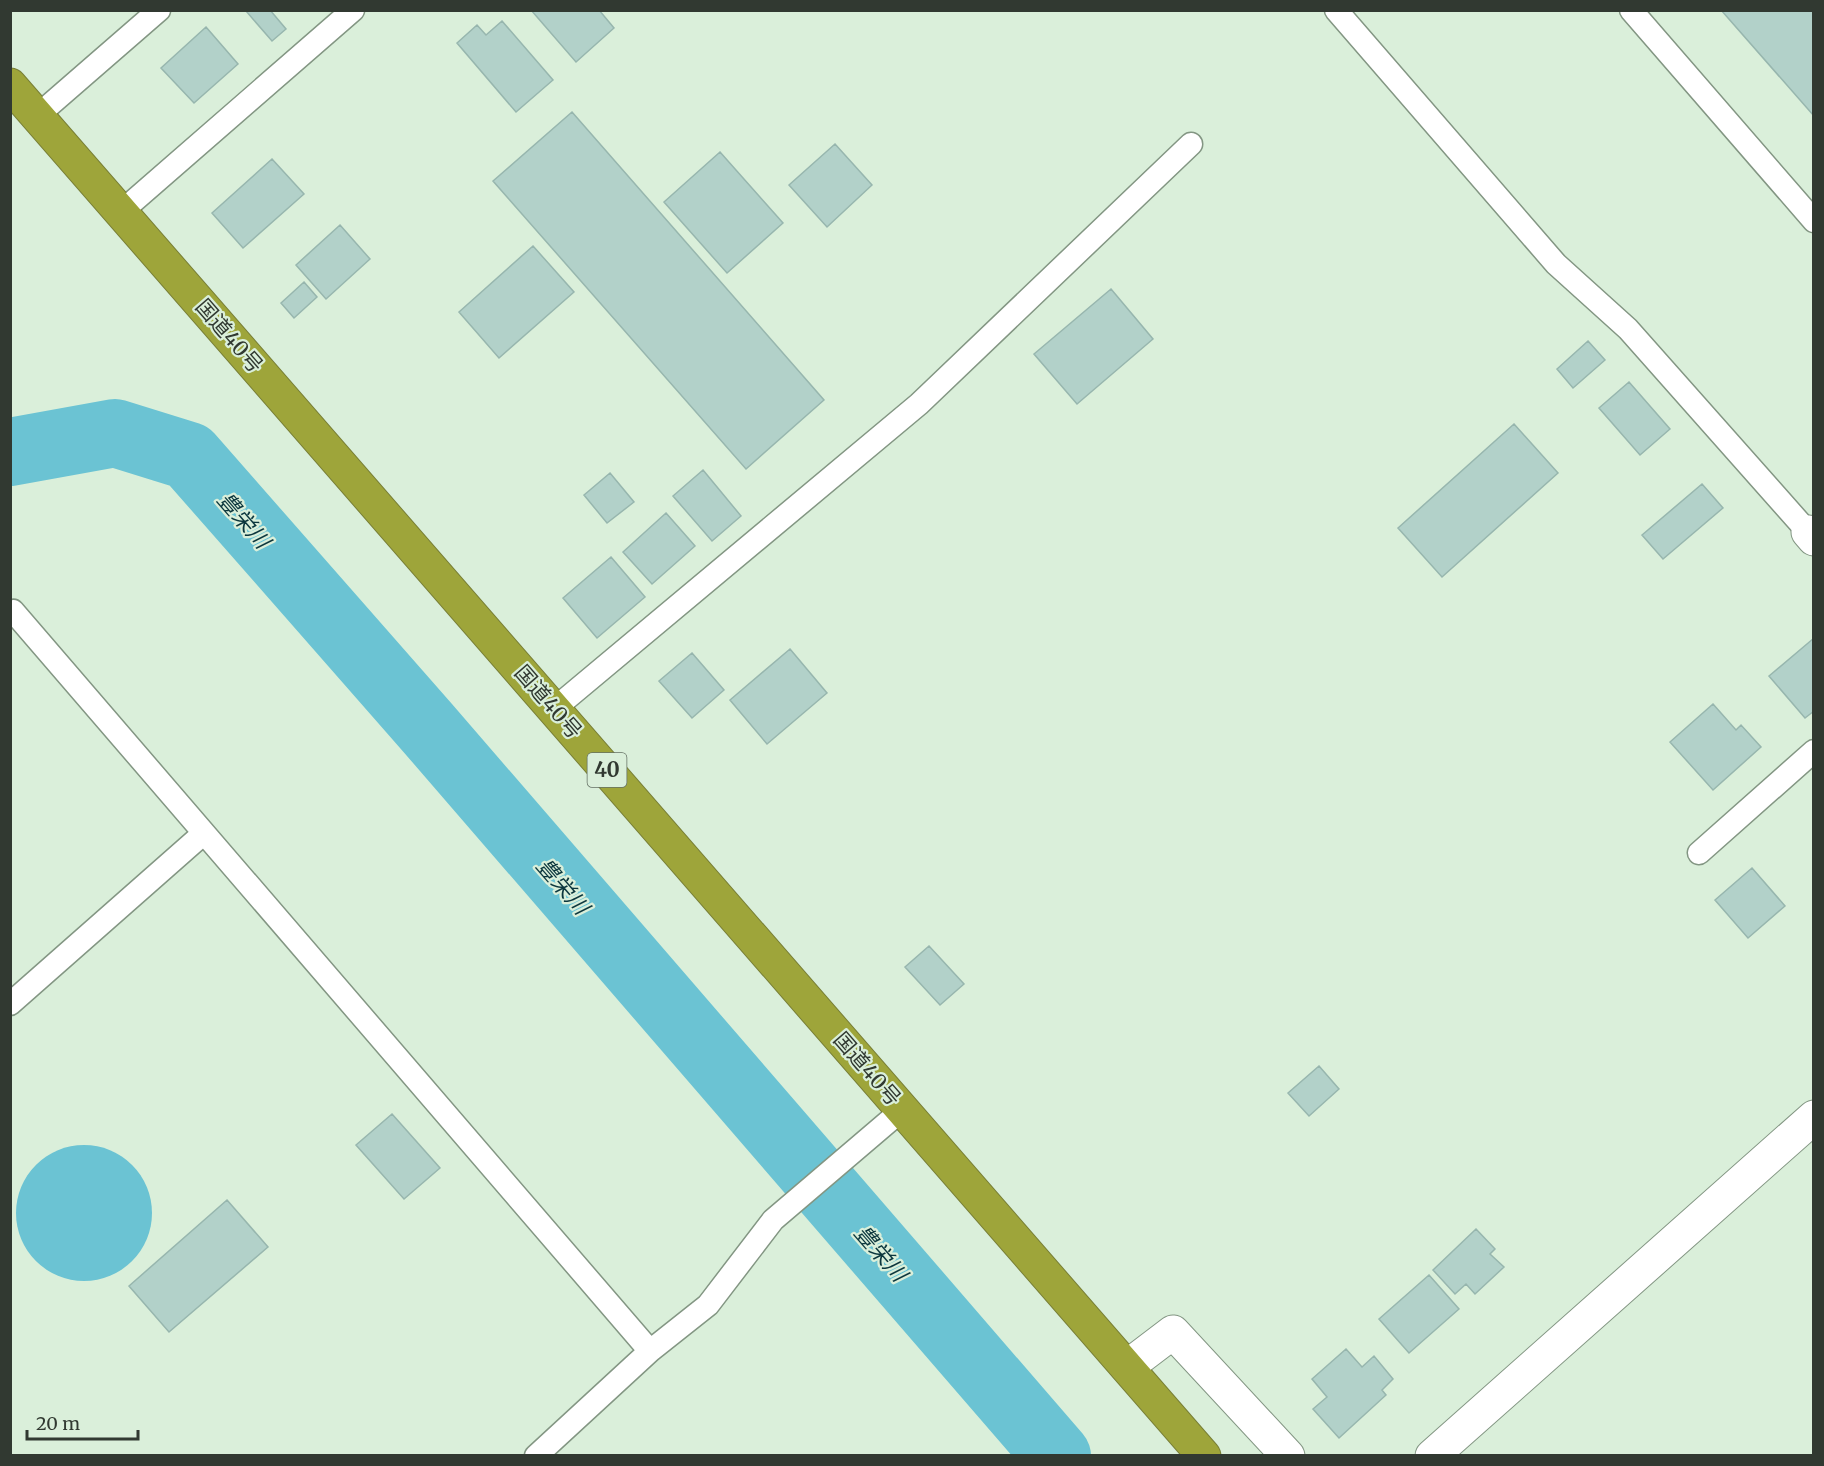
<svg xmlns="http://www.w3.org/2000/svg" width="1824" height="1466" font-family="Merriweather,'Noto Sans JP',serif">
  <rect width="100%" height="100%" fill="#daefda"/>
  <path fill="#6bc3d3" d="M16 1213a68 68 0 1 1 136 0a68 68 0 1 1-136 0Z"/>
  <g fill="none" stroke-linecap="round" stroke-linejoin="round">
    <path stroke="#6bc3d3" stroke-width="68" d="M10,452L115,433L189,456L426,726L1057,1456"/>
  </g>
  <path fill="#b2d1c9" stroke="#97b6ae" stroke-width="1.5" d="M270,10L286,29L272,41L246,11Z
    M531,10H599L614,28L576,62Z
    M1721,10H1814V116Z
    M502,21L553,80L516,112L457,43L477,25L486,35Z
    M206,27L238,64L194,103L161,68Z
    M572,112L824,400L746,469L493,181Z
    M835,144L872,185L827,227L789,185Z
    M720,152L783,223L727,273L664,202Z
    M272,159L304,194L243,248L212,213Z
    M340,225L370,259L326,299L296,265Z
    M533,246L574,292L499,358L459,312Z
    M304,282L317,297L294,318L281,303Z
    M1111,289L1153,339L1077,404L1034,354Z
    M1588,341L1605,360L1573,388L1557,369Z
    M1629,382L1670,429L1640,455L1599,408Z
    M1514,424L1558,473L1442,577L1398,528Z
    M703,470L741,516L712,541L673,496Z
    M610,473L634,502L607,523L584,495Z
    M1702,484L1723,508L1663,559L1642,535Z
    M666,513L695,546L652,584L623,552Z
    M611,557L645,597L597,638L563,598Z
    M1814,638V711L1805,718L1769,676Z
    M790,649L827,693L767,744L730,700Z
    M692,653L724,690L692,718L659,681Z
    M1713,704L1736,730L1741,725L1761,747L1713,790L1670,742Z
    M1752,868L1785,906L1748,938L1715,900Z
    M929,946L964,984L940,1005L905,967Z
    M1319,1066L1339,1089L1309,1116L1288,1093Z
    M392,1114L440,1168L404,1199L356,1145Z
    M227,1200L268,1247L169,1332L129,1286Z
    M1476,1229L1495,1249L1490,1254L1504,1267L1475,1294L1466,1284L1455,1294L1433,1270Z
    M1429,1275L1459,1309L1409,1353L1379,1319Z
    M1346,1349L1362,1367L1374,1356L1393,1379L1382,1390L1386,1395L1339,1438L1313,1409L1327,1397L1312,1379Z"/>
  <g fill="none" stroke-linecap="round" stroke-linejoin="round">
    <g stroke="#839683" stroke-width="25">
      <path id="lane" d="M1336,10L1556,264L1628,329L1808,532L1814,527
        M1631,10L1814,221
        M37,116L159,10
        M121,212L353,10
        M10,612L13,611L650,1351L708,1305L773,1220L902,1110
        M554,709L919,404L1191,144
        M1699,853L1814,751
        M10,1004L204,833
        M536,1456L650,1351"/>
    </g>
    <g stroke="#839683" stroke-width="35">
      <path id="street" d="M1808,532L1814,539
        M1127,1367L1173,1332L1288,1456
        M1432,1456L1814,1117"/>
    </g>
    <g stroke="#787f37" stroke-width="35">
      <path id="highway" d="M10,85L1204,1456"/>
    </g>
    <use href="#lane" stroke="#fff" stroke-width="22"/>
    <use href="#street" stroke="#fff" stroke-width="33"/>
    <use href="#highway" stroke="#9ea53a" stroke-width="33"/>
  </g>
  <g text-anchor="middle" stroke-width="4.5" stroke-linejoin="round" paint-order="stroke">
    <rect fill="#daefda" stroke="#647064" stroke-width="1.5" x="587.5" y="753" width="39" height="34" rx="4.5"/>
    <g font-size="20" font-weight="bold" fill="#313931">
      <text x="607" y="777">40</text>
    </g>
    <g font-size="21" fill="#313931" stroke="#daefda">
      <text transform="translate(229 336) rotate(49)" y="7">国道40号</text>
      <text transform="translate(548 702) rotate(49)" y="7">国道40号</text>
      <text transform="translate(867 1069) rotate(49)" y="7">国道40号</text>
    </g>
    <g font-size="22" font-style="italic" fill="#0b363d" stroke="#daefda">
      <text transform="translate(244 520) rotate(49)" y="8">豊栄川</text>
      <text transform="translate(563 886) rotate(49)" y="8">豊栄川</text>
      <text transform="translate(881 1253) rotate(49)" y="8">豊栄川</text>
    </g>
  </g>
  <rect width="1824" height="1466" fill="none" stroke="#313931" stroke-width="24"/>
  <path d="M27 1430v9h111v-9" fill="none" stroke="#313931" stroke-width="3"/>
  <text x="36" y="1430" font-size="18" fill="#313931" stroke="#daefda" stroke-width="4.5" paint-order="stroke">20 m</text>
</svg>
